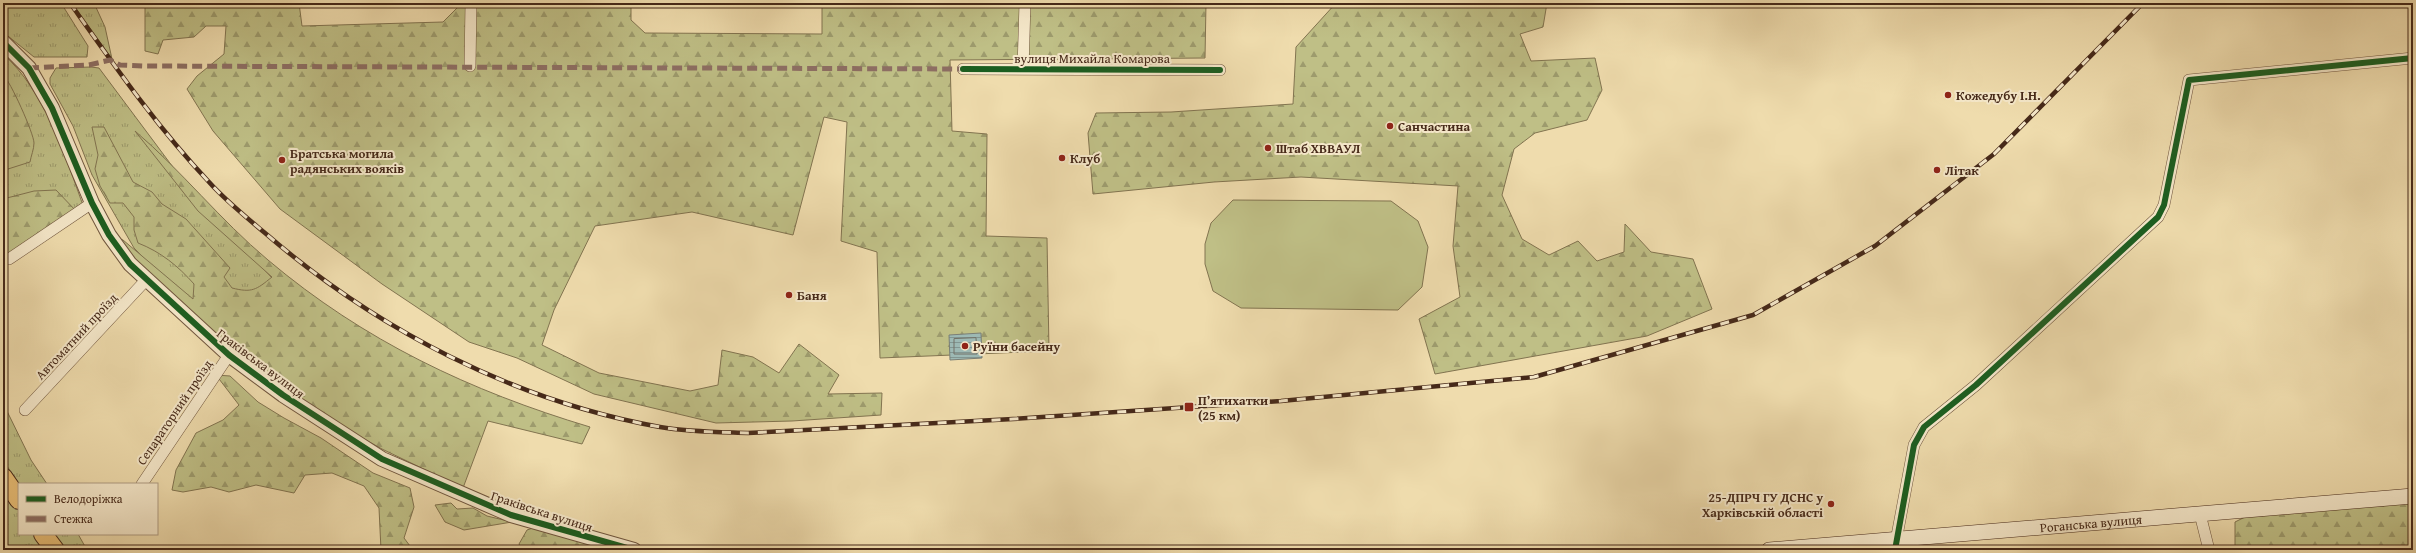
<svg xmlns="http://www.w3.org/2000/svg" width="2416" height="553" font-family="'Gentium Book Plus',serif">
  <defs>
    <pattern id="grass-tufts" width="24" height="20" patternUnits="userSpaceOnUse"><rect width="24" height="20" fill="#bfbf86"/><path d="M3 7l-1-3M5 7V3M7 7l1-3M15 17l-1-3M17 17v-4M19 17l1-3" fill="none" stroke="#9d9b6d"/></pattern>
    <pattern id="forest-firs" width="22" height="20" patternUnits="userSpaceOnUse"><rect width="22" height="20" fill="#bfbf86"/><path d="M5 1l3.5 6h-7zM16 11l3.5 6h-7z" fill="#9d9b6d"/></pattern>
    <pattern id="water-rules" width="6" height="5" patternUnits="userSpaceOnUse"><rect width="6" height="5" fill="#9db9b4"/><path d="M0 2.5h6" fill="none" stroke="#829692"/></pattern>
  </defs>
  <rect width="100%" height="100%" fill="#efdcad"/>
  <filter id="stains"><feTurbulence type="fractalNoise" baseFrequency=".005" numOctaves="4"/><feColorMatrix values="0 0 0 0 .2 0 0 0 0 .09 0 0 0 0 .02 0 0 0 .5 -.17"/></filter>
  <radialGradient id="worn" r=".72"><stop offset=".6" stop-color="#630" stop-opacity="0"/><stop offset="1" stop-color="#630" stop-opacity=".3"/></radialGradient>
  <path fill="url(#grass-tufts)" stroke="#827450" d="M3,3H61L88,46L87,57H34L3,32Z
    M72,3H94L105,27L112,59Z
    M3,54C45,91 65,156 84,208L78,212L3,199Z
    M91,67L99,68L193,194L272,278L283,351L184,298L134,248L92,175L73,126L50,84V78L56,68Z
    M3,403L31,460L47,484H19L3,460Z
    M3,490L19,511V534H36L48,550H3Z
    M53,534H78L87,550H66Z"/>
  <path fill="url(#forest-firs)" stroke="#827450" d="M145,3H299L302,26L443,22L462,3H631V20L645,33L822,34V3H1206L1205,58L950,60L952,131L987,134L986,236L1047,238L1049,351L880,358L877,252L841,241L847,122L824,117L793,235L692,212L595,226L554,310L542,345L599,373L690,391L718,385L722,350L753,357L779,373L799,344L839,375L828,394L882,393L881,415L792,421L716,423L594,394L517,358L469,342L382,284L280,209L213,131L187,89L197,76L224,54L226,26H206L194,37L163,40L158,54L145,51Z
    M1336,3H1547L1543,27L1520,34L1531,61L1595,58L1602,90L1587,120L1535,133L1514,149L1502,195L1522,239L1549,255L1578,241L1597,261L1624,252L1625,224L1651,252L1693,259L1712,309L1647,336L1435,374L1419,319L1460,297L1453,246L1458,186L1301,177L1214,182L1093,194L1088,133L1096,113L1171,112L1293,104L1296,47Z
    M3,75C10,80 34,134 34,143C34,149 31,156 30,162L8,169L3,176Z
    M92,127H104L133,182L152,192L162,204L186,219L230,268L224,277L232,288C252,293 256,290 272,277L198,211L135,131C182,171 220,220 268,260C364,341 470,391 590,427L582,444L488,421L463,488L382,449L330,420L272,382L177,305L111,235L123,240L193,299L194,284C178,266 161,252 138,243L134,230V217L123,203H110L100,186L95,169L98,155Z
    M56,190L77,212L3,258V199L34,191Z
    M216,375L230,376L258,402L284,418L321,438L373,473L410,488L414,507L404,538L413,550H381L379,508L364,486L332,473L305,475L294,493L256,485L229,492L211,487L183,492L172,490L176,470L196,433L223,420L239,405Z
    M2413,502V550H2231L2235,545V522L2249,515Z
    M451,503L457,509L473,508L487,516L512,522L464,530L445,522L435,505Z
    M533,528L611,550H522L519,544L527,530Z"/>
  <path fill="#bfbf86" stroke="#827450" d="M1233,200L1391,201L1418,221L1428,247L1422,287L1398,310L1241,308L1213,291L1205,264V244L1211,223Z"/>
  <path fill="url(#water-rules)" stroke="#7a7f76" d="M981,333L982,358L950,360L949,335Z"/>
  <g fill="none" stroke-linecap="round" stroke-linejoin="round">
    <path stroke="#727166" stroke-width="1" d="M976,338L977,354H954V339Z"/>
    <g stroke="#70563e" stroke-width="12">
      <path id="minor" d="M470,66L471,3
        M963,69L1220,70
        M1023,69L1025,3
        M9,259L92,203
        M25,410L146,280
        M142,484L229,355
        M2200,514L2209,550
        M1896,541L1914,445L1924,427L1976,385L2158,217L2164,205L2189,80L2413,58"/>
    </g>
    <g stroke="#70563e" stroke-width="16">
      <path id="tertiary" d="M3,42L29,68L52,108L92,203L109,235L130,264L229,355L283,395L382,459L511,515L634,550"/>
    </g>
    <g stroke="#462919" stroke-width="16">
      <g id="secondary">
        <path id="s1" d="M1769,550L2413,496"/>
      </g>
    </g>
    <g stroke="#462919" stroke-width="20">
      <path id="trunk" d="M3,477L19,500
        M43,534L55,550"/>
    </g>
    <use href="#minor" stroke="#f5e8ca" stroke-width="11"/>
    <use href="#tertiary" stroke="#f5e8ca" stroke-width="14"/>
    <use href="#secondary" stroke="#f5e8ca" stroke-width="15"/>
    <use href="#trunk" stroke="#e8be76" stroke-width="18"/>
    <g stroke="#462919" stroke-width="4.5">
      <path id="rail" d="M70,3C114,65 157,127 209,182C226,201 246,217 265,233C376,329 514,401 660,427C689,432 719,432 748,433L1013,419L1281,401L1534,377L1753,315L1875,246L1994,154L2143,3"/>
    </g>
    <use href="#rail" stroke="#f5e8ca" stroke-width="3" stroke-dasharray="9" stroke-linecap="butt"/>
    <path stroke="#8d6e63" stroke-width="5" stroke-dasharray="10 5" stroke-linecap="butt" d="M29,68L89,65L110,60L120,65L143,66L963,69"/>
    <g stroke="#f5e8ca" stroke-width="8">
      <path id="cycleway" d="M3,42L29,68L52,108L92,203L109,235L130,264L229,355L283,395L382,459L511,515L634,550
        M963,69L1220,70
        M1895,550L1914,445L1924,427L1976,385L2158,217L2164,205L2189,80L2413,58"/>
    </g>
    <use href="#cycleway" stroke="#1b5e20" stroke-width="6"/>
  </g>
  <g fill="#8f2418" stroke="#f5e8ca" stroke-width="1.5">
    <circle cx="1948" cy="95" r="4"/>
    <circle cx="1390" cy="126" r="4"/>
    <circle cx="1268" cy="148" r="4"/>
    <circle cx="1062" cy="158" r="4"/>
    <circle cx="282" cy="160" r="4"/>
    <circle cx="1937" cy="170" r="4"/>
    <circle cx="789" cy="295" r="4"/>
    <circle cx="965" cy="346" r="4"/>
    <rect x="1184" y="402" width="10" height="10" rx="2"/>
    <circle cx="1831" cy="504" r="4"/>
  </g>
  <g text-anchor="middle" stroke-width="4" stroke-linejoin="round" paint-order="stroke">
    <g font-size="13" fill="#462919" stroke="#f5e8ca">
      <text x="1092" y="63">вулиця Михайла Комарова</text>
      <text transform="translate(76 336) rotate(-47)" y="5">Автоматний проїзд</text>
      <text transform="translate(261 363) rotate(37)" y="5">Граківська вулиця</text>
      <text transform="translate(174 412) rotate(-56)" y="5">Сепараторний проїзд</text>
      <text transform="translate(542 511) rotate(18)" y="5">Граківська вулиця</text>
      <text dy="5" stroke="none"><textPath href="#s1" startOffset="323">Роганська вулиця</textPath></text>
    </g>
    <g font-size="13" font-weight="bold" fill="#462919" stroke="#f5e8ca" text-anchor="start">
      <text x="1956" y="100">Кожедубу І.Н.</text>
      <text x="1398" y="131">Санчастина</text>
      <text x="1276" y="153">Штаб ХВВАУЛ</text>
      <text x="290" y="158">Братська могила<tspan x="290" dy="15">радянських вояків</tspan></text>
      <text x="1070" y="163">Клуб</text>
      <text x="1945" y="175">Літак</text>
      <text x="797" y="300">Баня</text>
      <text x="973" y="351">Руїни басейну</text>
      <text x="1198" y="405">Пʼятихатки<tspan x="1198" dy="15">(25 км)</tspan></text>
      <text x="1823" y="502" text-anchor="end">25-ДПРЧ ГУ ДСНС у<tspan x="1823" dy="15">Харківській області</tspan></text>
    </g>
  </g>
  <rect width="2416" height="553" fill="none" stroke="#efdcad" stroke-width="16"/>
  <rect x="4" y="4" width="2408" height="545" fill="none" stroke="#462919" stroke-width="2"/>
  <rect x="8" y="8" width="2400" height="537" fill="none" stroke="#462919"/>
  <rect x="18" y="483" width="140" height="52" fill="#f5e8ca" stroke="#af9c83"/>
  <rect x="26" y="496" width="20" height="6" fill="#1b5e20" stroke="#af9c83"/>
  <text x="54" y="503" font-size="12" fill="#462919">Велодоріжка</text>
  <rect x="26" y="516" width="20" height="6" fill="#8d6e63" stroke="#af9c83"/>
  <text x="54" y="523" font-size="12" fill="#462919">Стежка</text>
  <rect width="100%" height="100%" filter="url(#stains)"/>
  <rect width="100%" height="100%" fill="url(#worn)"/>
</svg>
